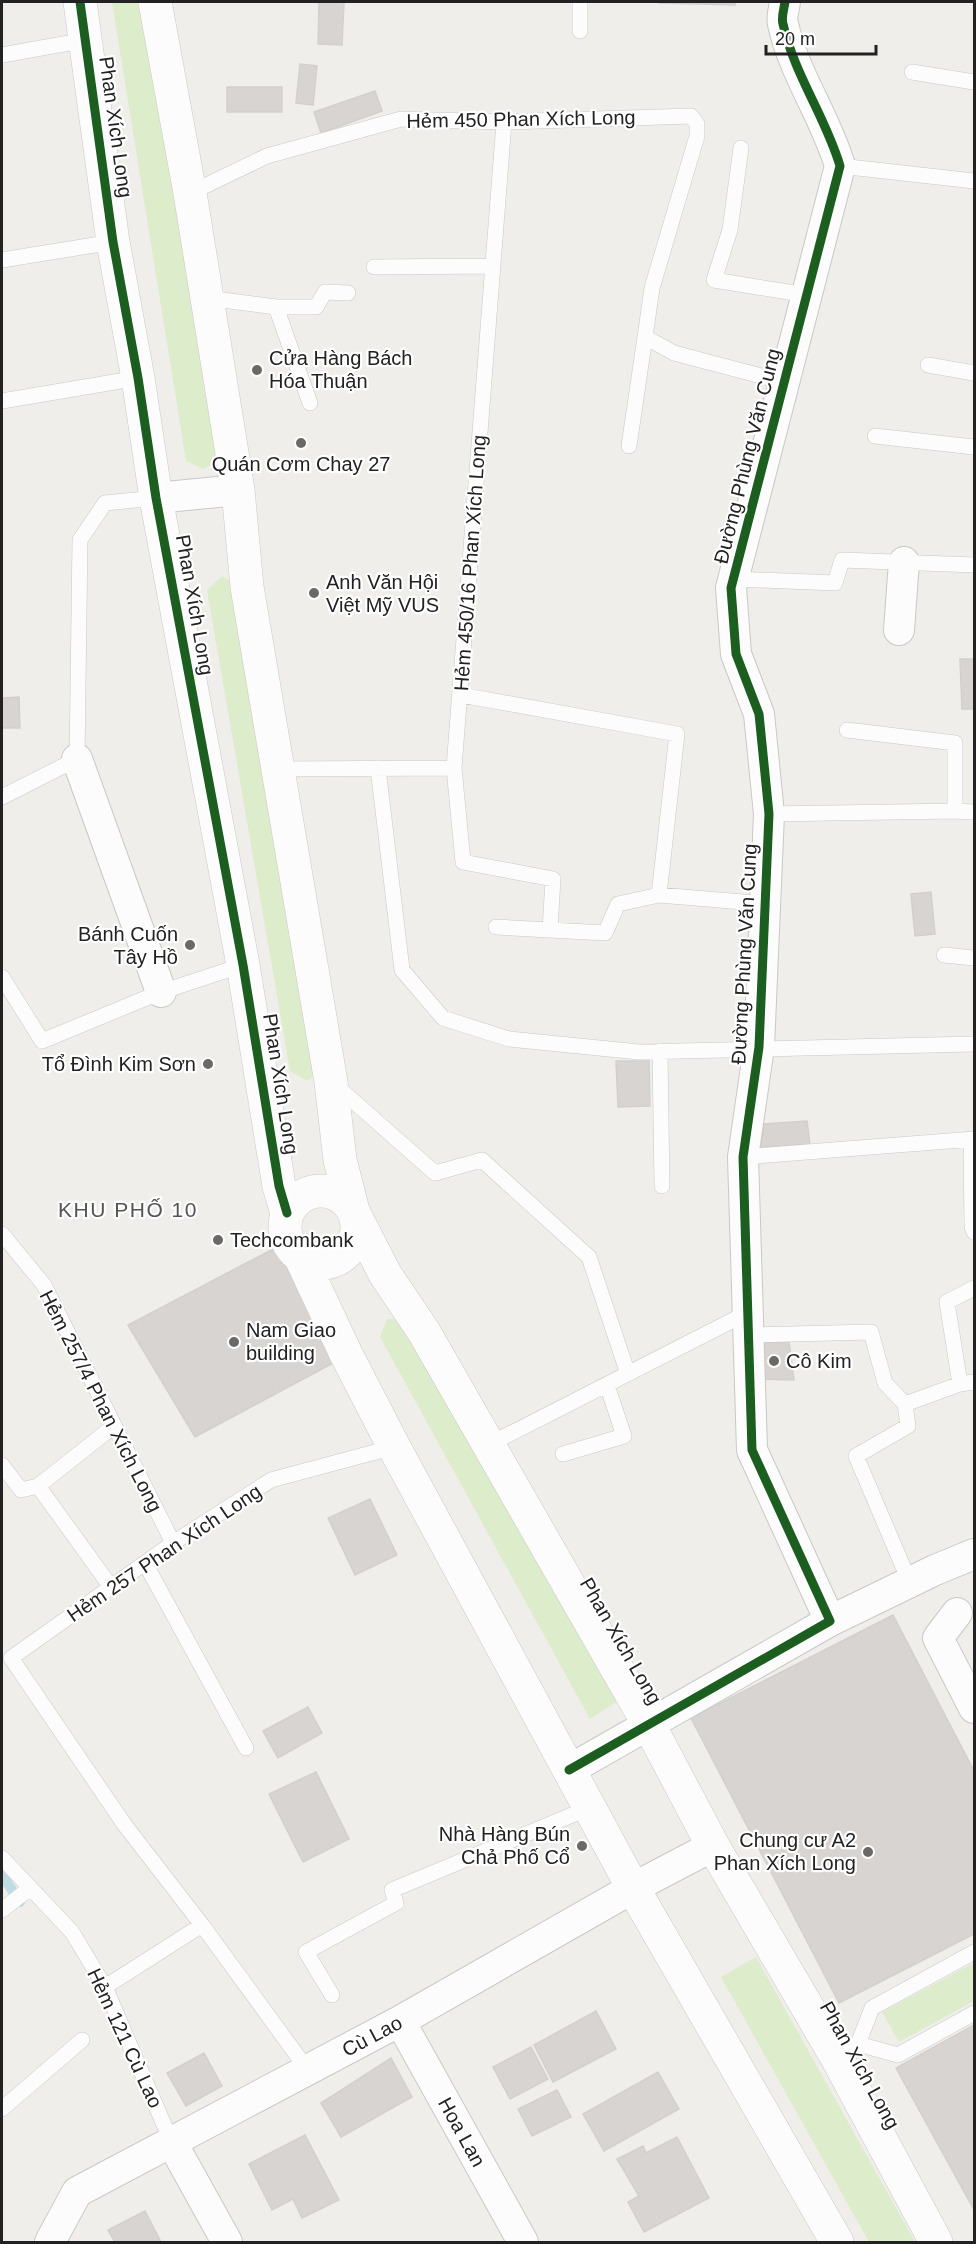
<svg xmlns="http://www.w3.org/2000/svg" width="976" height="2244" font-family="Helvetica,sans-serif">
  <rect width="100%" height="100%" fill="#f0eeeb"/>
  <path fill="#ddeccb" d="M112,2H145L218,458L211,465L203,469L186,461Z
    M222,576L236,584L319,1072L307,1081L290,1071L207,590Z
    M387,1319L404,1320L618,1701L590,1719L380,1337Z
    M756,1957L915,2242H869L721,1977Z
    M974,1963V2001L899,2042L882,2012Z"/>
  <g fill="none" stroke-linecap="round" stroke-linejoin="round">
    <path stroke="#bfdbe3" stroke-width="10" d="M2,1875L20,1902"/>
  </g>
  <path fill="#d7d4d2" stroke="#d3d0cc" stroke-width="1.5" d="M319,2H344L342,45L318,44Z
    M659,2H735V5L659,3Z
    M300,64L317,66L313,105L296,103Z
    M227,87H282V112H227Z
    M375,91L382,111L321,133L314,112Z
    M960,659H974V709H962Z
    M19,697L20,728H2V698Z
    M931,892L935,934L915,936L911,894Z
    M616,1061H649L650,1106L618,1107Z
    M807,1121L810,1144L761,1147L764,1124Z
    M275,1248L339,1360L195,1437L128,1325Z
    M755,1341L789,1342L794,1380L757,1379Z
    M370,1499L397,1555L355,1575L328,1518Z
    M893,1615L974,1771V1934L839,2003L691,1718Z
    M308,1707L322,1733L278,1758L263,1731Z
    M316,1772L349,1839L303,1862L269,1794Z
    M596,2011L616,2049L553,2082L534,2045Z
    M974,2025V2210L896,2068Z
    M531,2047L548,2079L510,2099L493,2067Z
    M204,2053L222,2086L186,2106L167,2073Z
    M391,2058L412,2097L341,2137L321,2103Z
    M658,2072L679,2109L604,2151L583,2114Z
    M557,2090L571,2117L532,2136L518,2109Z
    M305,2135L339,2200L302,2218L293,2199L272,2210L249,2164Z
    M677,2137L709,2198L644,2232L628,2202L639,2196L617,2159L643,2146L646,2153Z
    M145,2211L161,2242H115L108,2230Z"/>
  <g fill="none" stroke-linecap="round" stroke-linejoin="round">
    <g stroke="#c9c8c7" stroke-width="16">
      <path id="service" d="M580,31V2
        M2,55L86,40
        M912,72L974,82
        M504,122L454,768L463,862L553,879L550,930
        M741,148L730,230L714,280L807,295
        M840,166L974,181
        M190,193L267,156L401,119L504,122L691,116L697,124V136L652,288L645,337L674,353L784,382
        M2,260L113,242
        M374,267L493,266
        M207,298L276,307H316L325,292L348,293
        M276,307L310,403
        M928,365L974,373
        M2,401L138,378
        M875,436L974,447
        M629,446L645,337
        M734,579L835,583L842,560L974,565
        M461,695L677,734L659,895
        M847,730L955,743V811
        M378,768L402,970L443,1018L509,1039L639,1052L974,1044
        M278,769L454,768
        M2,797L77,759L80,540L105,503L156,498
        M769,814L955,811L974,812
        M496,927L605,933L618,904L659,895L766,904
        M944,955L974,958
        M2,977L42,1041L161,992L243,965
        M660,1051L662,1186
        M334,1084L435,1173L482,1160L589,1257L628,1374
        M971,1139L972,1227L974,1232
        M743,1157L974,1139
        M2,1234L44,1285L173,1543
        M748,1335L871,1332L885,1383L905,1404L960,1384L974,1382
        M960,1384L947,1302L974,1288
        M905,1404L908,1426L856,1456L910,1583
        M488,1445L747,1313
        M563,1454L624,1436L607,1385
        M2,1465L21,1490L38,1486L111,1587
        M38,1486L114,1426
        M145,1563L246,1748
        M2,1858L72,1932L105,1987L171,2141
        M2,1910L30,1888
        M105,1987L202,1925
        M332,1995L306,1952L396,1903L392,1890L589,1808
        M858,2044L898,2055L974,2013
        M836,2056L858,2044L872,2008L974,1952
        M307,2069L202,1925L124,1824L11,1658L173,1543L271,1480L394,1447
        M2,2109L82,2040"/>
    </g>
    <g stroke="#c9c8c7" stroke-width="32">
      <path id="minor" d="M156,498L238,490
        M899,630L904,562
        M77,759L161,992
        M957,1613L938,1638L974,1708
        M830,1621L935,1570L974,1554
        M569,1770L830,1621L752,1450L743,1157L759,1047L769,814L759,714L736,654L731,588L840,166C826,118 794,74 783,24C781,18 784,9 785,2
        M400,2021L523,2242
        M171,2141L227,2242
        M50,2242L77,2192L400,2021L633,1888L713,1846"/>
    </g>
    <g stroke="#c9c8c7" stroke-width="34">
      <path id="tertiary" d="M80,2L113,242L138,378L156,498L243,965L279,1186L287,1213
        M155,2L190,193L238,490L247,587L331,1082L340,1160L352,1207
        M285 1227a36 36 0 1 1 72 0a36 36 0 1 1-72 0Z
        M357,1219L385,1274L424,1332L648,1723L713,1846L836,2056L936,2242
        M300,1256L346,1354L394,1447L633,1888L837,2242"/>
    </g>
    <use href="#service" stroke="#fdfcfc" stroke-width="15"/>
    <use href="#minor" stroke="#fdfcfc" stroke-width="30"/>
    <use href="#tertiary" stroke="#fdfcfc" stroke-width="33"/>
    <g stroke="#fff" stroke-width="13">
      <path id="cycleway" d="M80,2L113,242L138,378L156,498L243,965L279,1186L287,1213
        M569,1770L830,1621L752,1450L743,1157L759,1047L769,814L759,714L736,654L731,588L840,166C826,118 794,74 783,24C781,18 784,9 785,2"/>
    </g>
    <use href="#cycleway" stroke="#1b5e20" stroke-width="9"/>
  </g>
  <g fill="#6a6968" stroke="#fff" stroke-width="2">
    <circle cx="257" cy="370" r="6"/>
    <circle cx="301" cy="443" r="6"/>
    <circle cx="314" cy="593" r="6"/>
    <circle cx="190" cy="945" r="6"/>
    <circle cx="208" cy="1064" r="6"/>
    <circle cx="218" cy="1240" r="6"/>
    <circle cx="234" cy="1342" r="6"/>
    <circle cx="774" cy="1361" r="6"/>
    <circle cx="582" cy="1846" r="6"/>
    <circle cx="868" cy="1852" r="6"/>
  </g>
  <g text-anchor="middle" stroke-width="4.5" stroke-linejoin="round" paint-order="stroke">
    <g font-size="20" fill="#222" stroke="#fff">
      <text transform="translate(521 119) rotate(-1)" y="7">Hẻm 450 Phan Xích Long</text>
      <text transform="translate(116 127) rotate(82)" y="7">Phan Xích Long</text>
      <text transform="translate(747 456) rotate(-76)" y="7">Đường Phùng Văn Cung</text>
      <text transform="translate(470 563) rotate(-86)" y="7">Hẻm 450/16 Phan Xích Long</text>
      <text transform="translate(195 605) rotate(80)" y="7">Phan Xích Long</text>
      <text transform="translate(744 954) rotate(-87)" y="7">Đường Phùng Văn Cung</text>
      <text transform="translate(281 1084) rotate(81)" y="7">Phan Xích Long</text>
      <text transform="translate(101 1401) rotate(63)" y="7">Hẻm 257/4 Phan Xích Long</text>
      <text transform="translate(164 1553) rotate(-34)" y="7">Hẻm 257 Phan Xích Long</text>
      <text transform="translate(621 1641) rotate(60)" y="7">Phan Xích Long</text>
      <text transform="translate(372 2036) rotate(-28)" y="7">Cù Lao</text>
      <text transform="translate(125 2038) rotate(65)" y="7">Hẻm 121 Cù Lao</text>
      <text transform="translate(860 2065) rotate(61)" y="7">Phan Xích Long</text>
      <text transform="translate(462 2132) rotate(61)" y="7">Hoa Lan</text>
    </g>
    <g font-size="20" fill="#222" stroke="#fff" text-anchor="start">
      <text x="269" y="365">Cửa Hàng Bách<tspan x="269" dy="23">Hóa Thuận</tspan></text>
      <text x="301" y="471" text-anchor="middle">Quán Cơm Chay 27</text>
      <text x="326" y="589">Anh Văn Hội<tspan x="326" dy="23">Việt Mỹ VUS</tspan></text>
      <text x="178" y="941" text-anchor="end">Bánh Cuốn<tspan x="178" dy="23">Tây Hồ</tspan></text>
      <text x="196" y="1071" text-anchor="end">Tổ Đình Kim Sơn</text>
      <text x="230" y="1247">Techcombank</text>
      <text x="246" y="1337">Nam Giao<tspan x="246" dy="23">building</tspan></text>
      <text x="786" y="1368">Cô Kim</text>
      <text x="570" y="1841" text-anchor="end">Nhà Hàng Bún<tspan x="570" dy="23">Chả Phố Cổ</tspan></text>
      <text x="856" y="1847" text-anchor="end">Chung cư A2<tspan x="856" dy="23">Phan Xích Long</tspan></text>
    </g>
    <g font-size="21" letter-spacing="1.5" fill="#555" stroke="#fff">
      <text x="128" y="1217">KHU PHỐ 10</text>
    </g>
  </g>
  <rect width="976" height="2244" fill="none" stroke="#222222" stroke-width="6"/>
  <path d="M766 45v9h110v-9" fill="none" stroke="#222222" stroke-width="3"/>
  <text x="775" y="45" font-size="18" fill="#222222" stroke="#ffffff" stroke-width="4.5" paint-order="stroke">20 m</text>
</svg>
